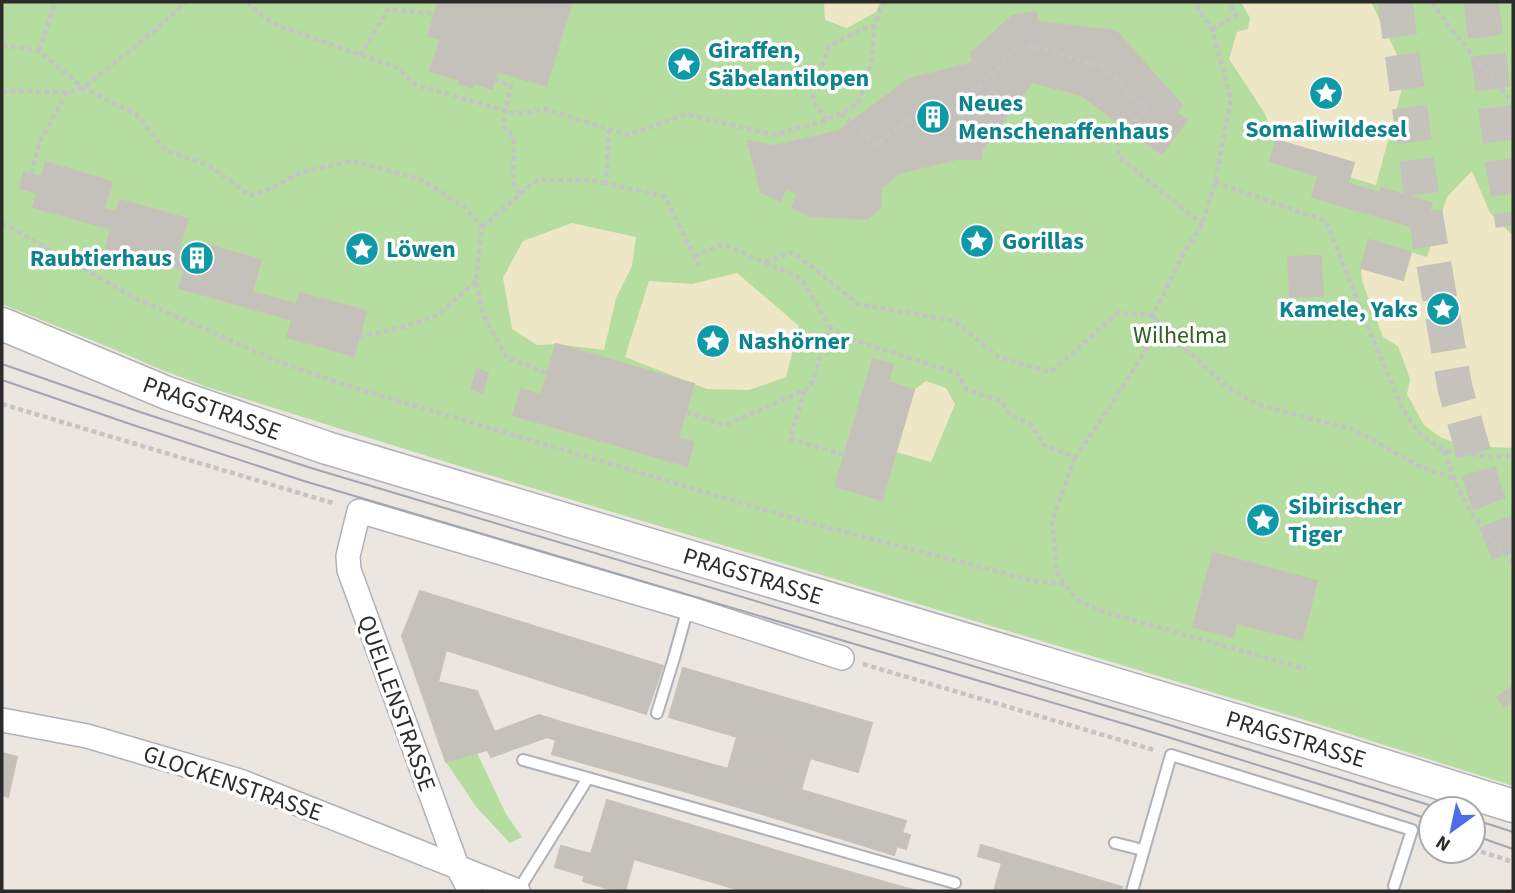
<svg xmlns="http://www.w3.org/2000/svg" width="1515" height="893" font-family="'Source Sans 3',sans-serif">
  <rect width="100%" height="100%" fill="#ebe6df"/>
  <path fill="#b6dda0" d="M2,2H1513V786L1318,724L459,466L207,387L162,370L106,346L2,304Z
    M477,753L506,814L522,837L510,843L477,808L446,762Z"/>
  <path fill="#ede7c5" d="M824,2H880L876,12L847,28L825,20Z
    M1241,2H1371L1406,73L1376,185L1349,177L1353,163L1276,140L1264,112L1229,59L1237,32L1248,29L1250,18Z
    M1472,171L1490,213L1513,236V448L1463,446L1440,437L1424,425L1407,394L1410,379L1398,346L1383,337L1362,281L1361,268L1403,280L1411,252L1427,257L1447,197Z
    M572,223L636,237L632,266L616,298L604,350L556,344L537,345L512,329L503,278L523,241Z
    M737,273L799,326L786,377L749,390L707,389L625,357L649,281L692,284Z
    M926,381L946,388L955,404L931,462L896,452L914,390Z"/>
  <path fill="#c4c0ba" stroke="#c7c1b8" stroke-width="2" d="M431,2H572L546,86L497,71L492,89L474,83L472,88L458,83L460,80L430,71L440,39L428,35L438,3Z
    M1036,12L1038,22L1116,31L1182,105L1176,113L1187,120L1162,154L1127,129L1123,134L1115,127L1118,122L1081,95L1032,82L982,150L981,159H957L899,173L881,188L880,208L867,219L810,216L792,207L798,194L786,188L780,201L761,192L748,141L774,146L839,131L909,79L973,63L971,53L1012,16Z
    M1276,140L1354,163L1348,183L1380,193L1381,188L1432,203L1424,230L1312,197L1318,176L1270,161Z
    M46,162L112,182L104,209L116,212L120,200L188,219L178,252L189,255L193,241L261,260L252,292L296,304L300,293L366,311L354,356L287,337L292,320L179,288L184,270L106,248L111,229L33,207L37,193L20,188L24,172L42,177Z
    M1369,240L1411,252L1403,280L1361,268L1362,264L1373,268L1379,247L1368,243Z
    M1368,243L1379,247L1373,268L1362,264Z
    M1321,256L1323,296L1290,297L1288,257Z
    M556,344L694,384L678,438L694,442L687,466L513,415L521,389L541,395Z
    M873,359L893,365L888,382L914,390L882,500L835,486Z
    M477,369L488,373L483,393L471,389Z
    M1213,553L1317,581L1302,640L1236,623L1233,637L1193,627Z
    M420,591L663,666L646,714L446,650L438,682L477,691L495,733L481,737L486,750L446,762L402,636Z
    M683,668L872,723L858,772L669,717Z
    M1513,686V700L1504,707L1497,697Z
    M539,715L561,722L556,740L547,737L491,757L481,737Z
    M561,722L646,746L636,778L552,754Z
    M737,737L781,750L771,781L728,769Z
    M646,746L696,760L687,792L636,778Z
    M781,750L810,759L801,790L771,781Z
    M2,753L17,757L8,797L2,795Z
    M696,760L771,781L762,814L687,792Z
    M771,781L906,821L902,833L910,835L906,849L897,846L894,855L762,814Z
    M607,800L805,859L795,891H743L634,859L625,891H616L583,881Z
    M981,845L1122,887L1121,891H994L1002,863L978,856Z
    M561,846L591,854L585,876L555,867Z
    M805,859L888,883L886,891H795Z
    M888,883L917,891H886Z"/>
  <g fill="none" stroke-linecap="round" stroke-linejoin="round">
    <path stroke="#c5c1bb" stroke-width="35" stroke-dasharray="35 18" stroke-linecap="butt" d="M1395,2L1420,183L1455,388L1484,489L1513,567
      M1481,2L1504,170L1513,225"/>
    <g stroke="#afb1ba" stroke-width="14">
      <path id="service" d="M657,713L674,658L688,608
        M523,760L588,778
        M1115,843L1143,850
        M518,891L588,778L955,883
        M1132,891L1171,755L1412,830L1394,886"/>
    </g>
    <g stroke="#afb1ba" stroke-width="26">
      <path id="minor" d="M2,720L87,736L240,781L518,891
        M470,891L457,866L349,570L348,556L359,511L688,608L842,658"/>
    </g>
    <g stroke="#afb1ba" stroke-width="35">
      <path id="secondary" d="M2,324L167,393L327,448L1308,742L1513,806"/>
    </g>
    <path stroke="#c4c4c4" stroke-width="4.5" stroke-dasharray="5 3.5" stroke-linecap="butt" d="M247,2L263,16L276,25L397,68L416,85L517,114L545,109L628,135L686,114L774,135L827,120L858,104L872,60L874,26
      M1432,2L1451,29L1513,103
      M1212,30L1236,15L1229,2
      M2,45L39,51L83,88L136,114L165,150L210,166L250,196L269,189L302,172L352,161L420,179L462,205L482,227L476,281L483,314L507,358L547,373
      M39,51L54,5L52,2
      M360,56L388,9L435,14
      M494,80L511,85L503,123L504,127L514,138L513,178L514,184L520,194
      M2,92L14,91L67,92L83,88L154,31L186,2
      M841,114L876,145L915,115L957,111L1021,43L1104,67L1147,111L1119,130L1118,156L1202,224
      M827,120L813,101V92L829,46L861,29L874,26L884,2
      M609,129L606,183L665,197L700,268
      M31,174L39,143L67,92
      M1215,182L1326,221L1370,332L1402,408L1418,432L1444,451L1491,457L1513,456
      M2,223L135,298L277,361L345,385L799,520L1034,581L1064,584
      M482,227L533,183L538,180H590L606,183
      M694,256L718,246L725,245L802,279L830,327
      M765,262L793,252L858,304L954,321L999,357L1050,372L1118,313L1153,315L1172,340L1194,356L1228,388L1257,404L1303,417L1353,429L1421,467L1455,479
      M359,337L403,327L436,316L476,281
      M805,390L790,439L845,455
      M2,404L336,504
      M686,412L725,425L805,390L812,383L830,327L844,337L957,373L967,390L1001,401L1010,415L1030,424L1044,445L1075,457L1101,420L1148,347L1153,315L1185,250L1202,225L1215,182L1231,99L1212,30L1194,2
      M1444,451C1451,470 1458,490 1468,507C1481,528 1498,545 1513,564
      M1075,457L1052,521L1056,564L1058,574L1064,584L1078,600L1097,610L1306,669
      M863,664L1154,750
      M1473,849L1513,862"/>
    <use href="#service" stroke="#fff" stroke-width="10"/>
    <use href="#minor" stroke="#fff" stroke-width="23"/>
    <use href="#secondary" stroke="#fff" stroke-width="32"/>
    <path stroke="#a2a5b3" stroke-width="2" d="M2,364L140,412L311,468L1150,719L1442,809
      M2,380L133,425L304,481L1145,730L1383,804L1431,820
      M1473,819L1513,832
      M1473,835L1513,849"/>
  </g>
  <defs>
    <g id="sight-disc" transform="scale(1.75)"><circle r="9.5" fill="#0f9aa8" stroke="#fff"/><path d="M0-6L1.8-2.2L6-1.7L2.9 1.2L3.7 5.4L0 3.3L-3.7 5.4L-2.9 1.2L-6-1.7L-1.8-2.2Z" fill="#fff"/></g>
    <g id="building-disc" transform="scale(1.75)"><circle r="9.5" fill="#0f9aa8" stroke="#fff"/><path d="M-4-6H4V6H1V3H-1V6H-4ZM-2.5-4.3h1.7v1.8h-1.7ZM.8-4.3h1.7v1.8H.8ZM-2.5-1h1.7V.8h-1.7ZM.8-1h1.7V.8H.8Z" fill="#fff"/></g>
  </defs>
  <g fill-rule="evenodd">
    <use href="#sight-disc" x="684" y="64"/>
    <use href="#sight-disc" x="1326" y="93"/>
    <use href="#building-disc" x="933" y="117"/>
    <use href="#sight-disc" x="977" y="241"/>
    <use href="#sight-disc" x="362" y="249"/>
    <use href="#building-disc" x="197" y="258"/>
    <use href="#sight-disc" x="1443" y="309"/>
    <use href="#sight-disc" x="713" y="341"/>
    <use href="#sight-disc" x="1263" y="520"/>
  </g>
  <g text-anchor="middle" stroke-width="7" stroke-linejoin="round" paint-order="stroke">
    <g font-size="24" font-weight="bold" fill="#0d838f" stroke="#fff" text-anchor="start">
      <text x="708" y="58">Giraffen,<tspan x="708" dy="28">Säbelantilopen</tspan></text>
      <text x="958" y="111">Neues<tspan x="958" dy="28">Menschenaffenhaus</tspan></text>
      <text x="1326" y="137" text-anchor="middle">Somaliwildesel</text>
      <text x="1002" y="249">Gorillas</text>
      <text x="386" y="257">Löwen</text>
      <text x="172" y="266" text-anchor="end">Raubtierhaus</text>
      <text x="1418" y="317" text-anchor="end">Kamele, Yaks</text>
      <text x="738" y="349">Nashörner</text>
      <text x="1288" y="514">Sibirischer<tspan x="1288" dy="28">Tiger</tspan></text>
    </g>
    <g font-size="24" fill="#2f6221" stroke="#fff">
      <text x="1180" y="343">Wilhelma</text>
    </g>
    <g font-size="24" fill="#2b2b2b" stroke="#fff">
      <text transform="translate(212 408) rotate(20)" y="8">PRAGSTRASSE</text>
      <text transform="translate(753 576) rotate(17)" y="8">PRAGSTRASSE</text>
      <text transform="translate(397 703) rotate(70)" y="8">QUELLENSTRASSE</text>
      <text transform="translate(1296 739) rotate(17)" y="8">PRAGSTRASSE</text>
      <text transform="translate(233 783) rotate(19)" y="8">GLOCKENSTRASSE</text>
    </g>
  </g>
  <rect width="1515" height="893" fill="none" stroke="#2b2b2b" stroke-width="7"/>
  <g transform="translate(1452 830) rotate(213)"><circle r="33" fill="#ffffff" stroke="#aaaaaa" stroke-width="2"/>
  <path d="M0-5L12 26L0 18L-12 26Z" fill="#4e6de9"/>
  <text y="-10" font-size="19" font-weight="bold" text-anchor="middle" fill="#2b2b2b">N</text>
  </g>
</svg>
